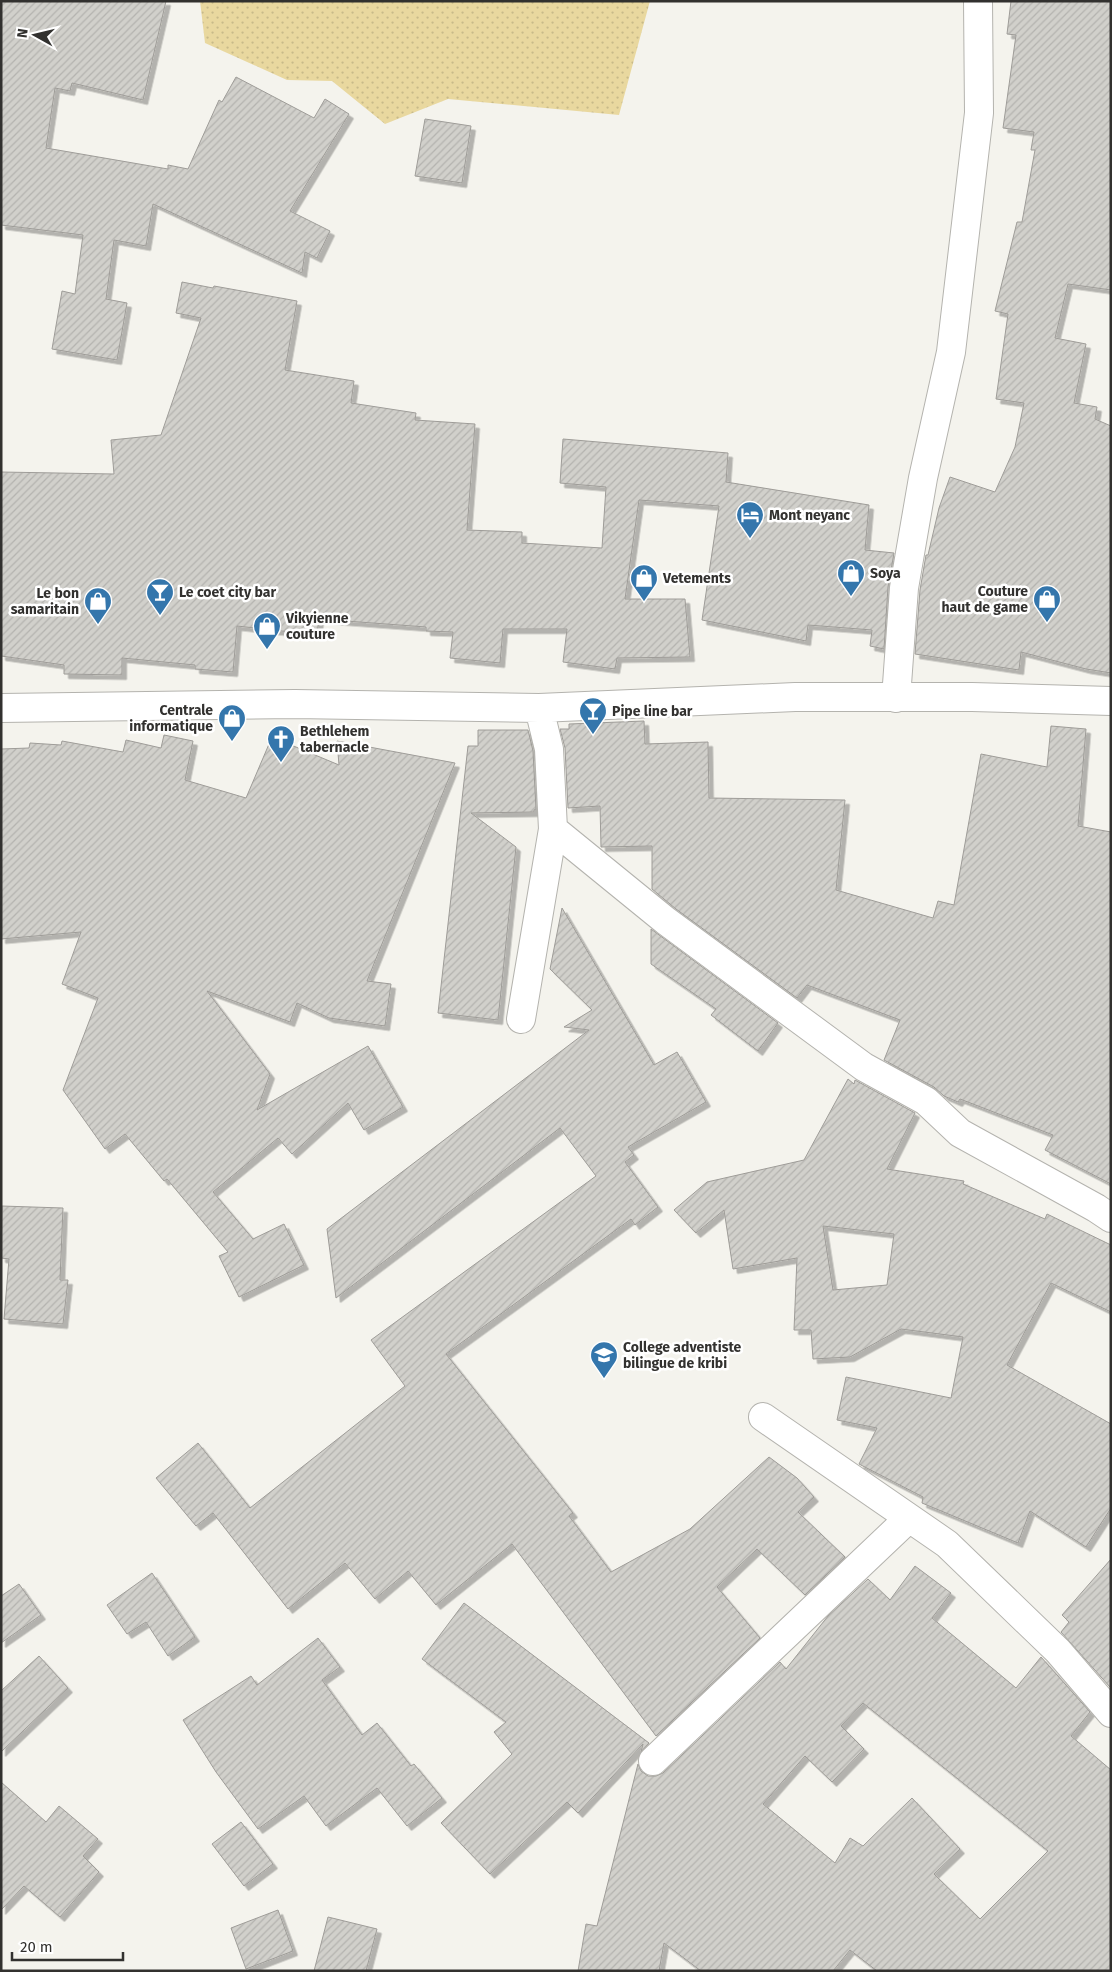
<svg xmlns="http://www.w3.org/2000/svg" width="1112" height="1972" font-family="'Fira Sans',sans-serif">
  <defs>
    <pattern id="grass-dots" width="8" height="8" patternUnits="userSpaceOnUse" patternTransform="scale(1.25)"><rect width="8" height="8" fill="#e9d89f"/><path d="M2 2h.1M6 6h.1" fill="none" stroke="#c8ba89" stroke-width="1.8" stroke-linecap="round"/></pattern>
    <pattern id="building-hatch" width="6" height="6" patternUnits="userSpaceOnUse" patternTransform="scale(1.25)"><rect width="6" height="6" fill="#d1d0cb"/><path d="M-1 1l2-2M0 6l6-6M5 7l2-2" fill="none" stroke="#b4b3af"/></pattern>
    <filter id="shadow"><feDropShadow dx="4.5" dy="4.5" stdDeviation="0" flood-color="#0004"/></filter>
  </defs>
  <rect width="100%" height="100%" fill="#f4f3ed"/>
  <path fill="url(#grass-dots)" d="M200,1H650L619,115L448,99L385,124L332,81L287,80L205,43Z"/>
  <path fill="url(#building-hatch)" stroke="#9e9c98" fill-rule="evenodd" filter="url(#shadow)" d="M1,1H166L143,100L72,83L70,91L55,88L46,148L168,169V165L188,169L219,100L222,102L236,77L314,118L325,99L349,114L290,211L330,231L317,258L305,252L302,273L153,204L146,246L114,240L106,299L127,303L117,360L52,349L62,291L75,294L83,235L1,225Z
    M1011,1H1111V290L1068,284L1055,338L1086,344L1074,403L1097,407L1095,419L1111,426V673L1086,669L1021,652L1019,670L915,654L920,590L926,555H928L939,508L950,477L995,492L1015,447L1024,403L996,399L1008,314L995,311L1017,222H1022L1035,150H1031L1034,132L1003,128L1016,35L1007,34Z
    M425,119L471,126L462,183L415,176Z
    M182,282L213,288L214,286L297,301L285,370L354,381L351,403L416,413L415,420L475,424L467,530L522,532V543L602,548L606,487L560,483L563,439L728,453L726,482L869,505L865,550L894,553L888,587L884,649L870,646L872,630L808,625L806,641L702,620L719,506L639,500L625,599H685L690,657L617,658L615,669L563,662L567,629H503L500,663L450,658L453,632L426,631V627L319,619L317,635L237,626L233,672L195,669V665L122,658V675L64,674V665L1,656V472L114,474L111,440L161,435L201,318L176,313Z
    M644,721L645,744L708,742L709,798L845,800L836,890L933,918L938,901L954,905L981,754L1047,767L1051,726L1086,729L1078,826L1111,832V1184L1045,1150L1053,1135L960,1099L958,1102L944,1096L934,1087L884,1060L900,1020L807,985L797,998L676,909L652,889V846L601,847L600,806L568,808L565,748L560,729H569V724Z
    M478,730H528L533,751L536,809L534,810V812L471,813L516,847L498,1020L438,1013L468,746H478Z
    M164,735L193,741L185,780L246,798L272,737L339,765L337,741L455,763L367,981L391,984L385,1026L329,1018L297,1003L290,1022L207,991L270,1074L257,1110L368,1046L403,1107L364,1130L348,1103L292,1154L278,1138L213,1192L253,1239L284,1224L304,1265L239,1297L219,1256L228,1252L167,1179L164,1181L125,1134L105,1149L63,1090L98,998L62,984L81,932L1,939V749L29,748L30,743L61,745L62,741L123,752L126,740L161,748Z
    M562,908L654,1065L677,1052L706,1102L628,1147L634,1155L625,1162L658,1207L635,1225L631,1219L446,1354L573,1513L569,1516L611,1572L690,1529L769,1457L797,1478L814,1497L798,1512L845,1557L805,1595L757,1549L717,1587L760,1638L656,1736L512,1544L436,1605L408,1571L375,1599L345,1563L288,1609L213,1513L196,1526L156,1478L198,1443L250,1508L405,1386L371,1340L596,1176L560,1128L336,1298L327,1229L589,1030L564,1027L592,1010L550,969Z
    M651,929L778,1023L758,1051L711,1015L716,1009L651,964Z
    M848,1079L854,1084L855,1080L915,1113L887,1169L964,1181L963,1184L1045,1219L1047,1214L1111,1245V1312L1051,1283L1007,1365L1111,1424V1508L1086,1547L1030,1511L1018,1543L922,1503L923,1497L859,1464L877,1428L837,1420L846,1377L951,1398L963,1337L901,1329L850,1357L813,1359L811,1330H794L797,1258L733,1269L724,1210L696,1233L674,1210L707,1182L804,1160ZM823,1226L894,1234L887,1285L833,1290Z
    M2,1206L63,1208L60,1280H68L63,1324L4,1319L9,1259L1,1258Z
    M1111,1559V1686L1110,1687L1061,1632L1069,1622L1062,1615Z
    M915,1566L951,1593L932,1618L1016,1688L1041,1657L1090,1712L1071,1736L1111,1770V1971H877L850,1950L833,1971H701L664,1943L659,1971H578L586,1924L597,1926L638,1764L641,1771L648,1776H656L663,1773L780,1662L786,1669L828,1616L868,1579L890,1600ZM863,1703L1048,1851L980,1919L934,1874L960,1849L912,1798L863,1846L850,1838L835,1863L763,1804L805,1756L832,1782L864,1749L841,1726Z
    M152,1573L195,1637L168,1656L146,1622L127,1634L107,1605Z
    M19,1584L41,1615L1,1643V1596Z
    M464,1603L649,1743L641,1752L643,1744L578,1813L567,1802L490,1874L441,1823L512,1754L494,1732L506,1722L422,1659Z
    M318,1638L340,1667L322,1680L362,1735L377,1723L411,1766L414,1764L442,1798L407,1826L377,1788L326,1826L304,1796L258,1829L216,1772L183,1720L251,1676L257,1685Z
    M39,1656L68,1688L1,1752V1691Z
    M1,1782L46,1822L59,1806L98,1839L83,1856L99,1872L60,1917L24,1886L1,1910Z
    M241,1822L273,1864L244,1886L212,1844Z
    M278,1910L293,1951L246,1969L231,1928Z
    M328,1917L377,1929L366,1971H314Z"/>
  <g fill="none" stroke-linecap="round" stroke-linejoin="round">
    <g stroke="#b4b3ae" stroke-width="30">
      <path id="minor" d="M896,698L904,588L923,478L951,352L979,113L978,1
        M1,708L295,704L539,708L795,697H972L1111,701
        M539,708L549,749L553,829L666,921L864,1067L926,1101L960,1133L1096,1208L1111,1218
        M521,1019L553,829
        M763,1417L947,1544L1058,1651L1111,1713
        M653,1761L909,1518"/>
    </g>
    <use href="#minor" stroke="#fff" stroke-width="28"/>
  </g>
  <defs>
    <g id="hotel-pin" transform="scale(1.4375)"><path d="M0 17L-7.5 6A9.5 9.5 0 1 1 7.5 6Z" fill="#3476ac" stroke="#fff"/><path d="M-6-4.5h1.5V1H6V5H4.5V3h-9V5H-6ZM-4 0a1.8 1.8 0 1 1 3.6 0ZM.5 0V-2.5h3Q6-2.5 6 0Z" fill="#fff"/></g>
    <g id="shop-pin" transform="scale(1.4375)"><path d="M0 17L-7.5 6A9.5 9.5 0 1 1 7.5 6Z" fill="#3476ac" stroke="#fff"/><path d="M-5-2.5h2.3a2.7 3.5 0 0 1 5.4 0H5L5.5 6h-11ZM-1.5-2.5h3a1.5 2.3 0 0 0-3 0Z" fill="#fff"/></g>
    <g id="bar-pin" transform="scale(1.4375)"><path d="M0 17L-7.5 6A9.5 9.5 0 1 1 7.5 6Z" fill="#3476ac" stroke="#fff"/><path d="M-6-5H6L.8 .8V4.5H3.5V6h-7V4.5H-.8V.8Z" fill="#fff"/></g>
    <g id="church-pin" transform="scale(1.4375)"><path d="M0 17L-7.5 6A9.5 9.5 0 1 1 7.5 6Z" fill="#3476ac" stroke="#fff"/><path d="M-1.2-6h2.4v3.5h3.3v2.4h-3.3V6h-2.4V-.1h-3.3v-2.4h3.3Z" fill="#fff"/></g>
    <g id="school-pin" transform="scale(1.4375)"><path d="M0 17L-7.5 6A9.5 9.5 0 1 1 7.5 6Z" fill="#3476ac" stroke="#fff"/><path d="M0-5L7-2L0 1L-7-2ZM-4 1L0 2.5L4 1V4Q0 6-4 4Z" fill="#fff"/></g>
  </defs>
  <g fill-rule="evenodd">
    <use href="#hotel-pin" x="750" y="515"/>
    <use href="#shop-pin" x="851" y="573"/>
    <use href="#shop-pin" x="644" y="578"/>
    <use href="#bar-pin" x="160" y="592"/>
    <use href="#shop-pin" x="1047" y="599"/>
    <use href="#shop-pin" x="98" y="601"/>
    <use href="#shop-pin" x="267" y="626"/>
    <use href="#bar-pin" x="593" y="711"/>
    <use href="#shop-pin" x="232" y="718"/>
    <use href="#church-pin" x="281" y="739"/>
    <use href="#school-pin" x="604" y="1355"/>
  </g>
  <g text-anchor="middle" stroke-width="5" stroke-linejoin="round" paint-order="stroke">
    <g font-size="14" font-weight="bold" fill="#32312f" stroke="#fff" text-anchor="start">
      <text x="769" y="520">Mont neyanc</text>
      <text x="870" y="578">Soya</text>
      <text x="663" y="583">Vetements</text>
      <text x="1028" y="596" text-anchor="end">Couture<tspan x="1028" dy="16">haut de game</tspan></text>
      <text x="179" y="597">Le coet city bar</text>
      <text x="79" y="598" text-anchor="end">Le bon<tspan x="79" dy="16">samaritain</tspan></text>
      <text x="286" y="623">Vikyienne<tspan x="286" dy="16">couture</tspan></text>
      <text x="213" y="715" text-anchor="end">Centrale<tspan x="213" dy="16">informatique</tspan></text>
      <text x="612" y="716">Pipe line bar</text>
      <text x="300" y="736">Bethlehem<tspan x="300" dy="16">tabernacle</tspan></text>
      <text x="623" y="1352">College adventiste<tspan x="623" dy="16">bilingue de kribi</tspan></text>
    </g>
  </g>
  <rect width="1112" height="1972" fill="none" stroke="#32312f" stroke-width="5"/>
  <g transform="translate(35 35) rotate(278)" stroke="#ffffff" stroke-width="4" paint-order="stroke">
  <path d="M0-4L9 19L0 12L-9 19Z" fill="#32312f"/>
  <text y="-8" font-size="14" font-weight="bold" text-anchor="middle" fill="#32312f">N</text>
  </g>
  <path d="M12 1952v8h111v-8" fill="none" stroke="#32312f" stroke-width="2.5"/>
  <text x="20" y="1952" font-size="15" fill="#32312f" stroke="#ffffff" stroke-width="4" paint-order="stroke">20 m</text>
</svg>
